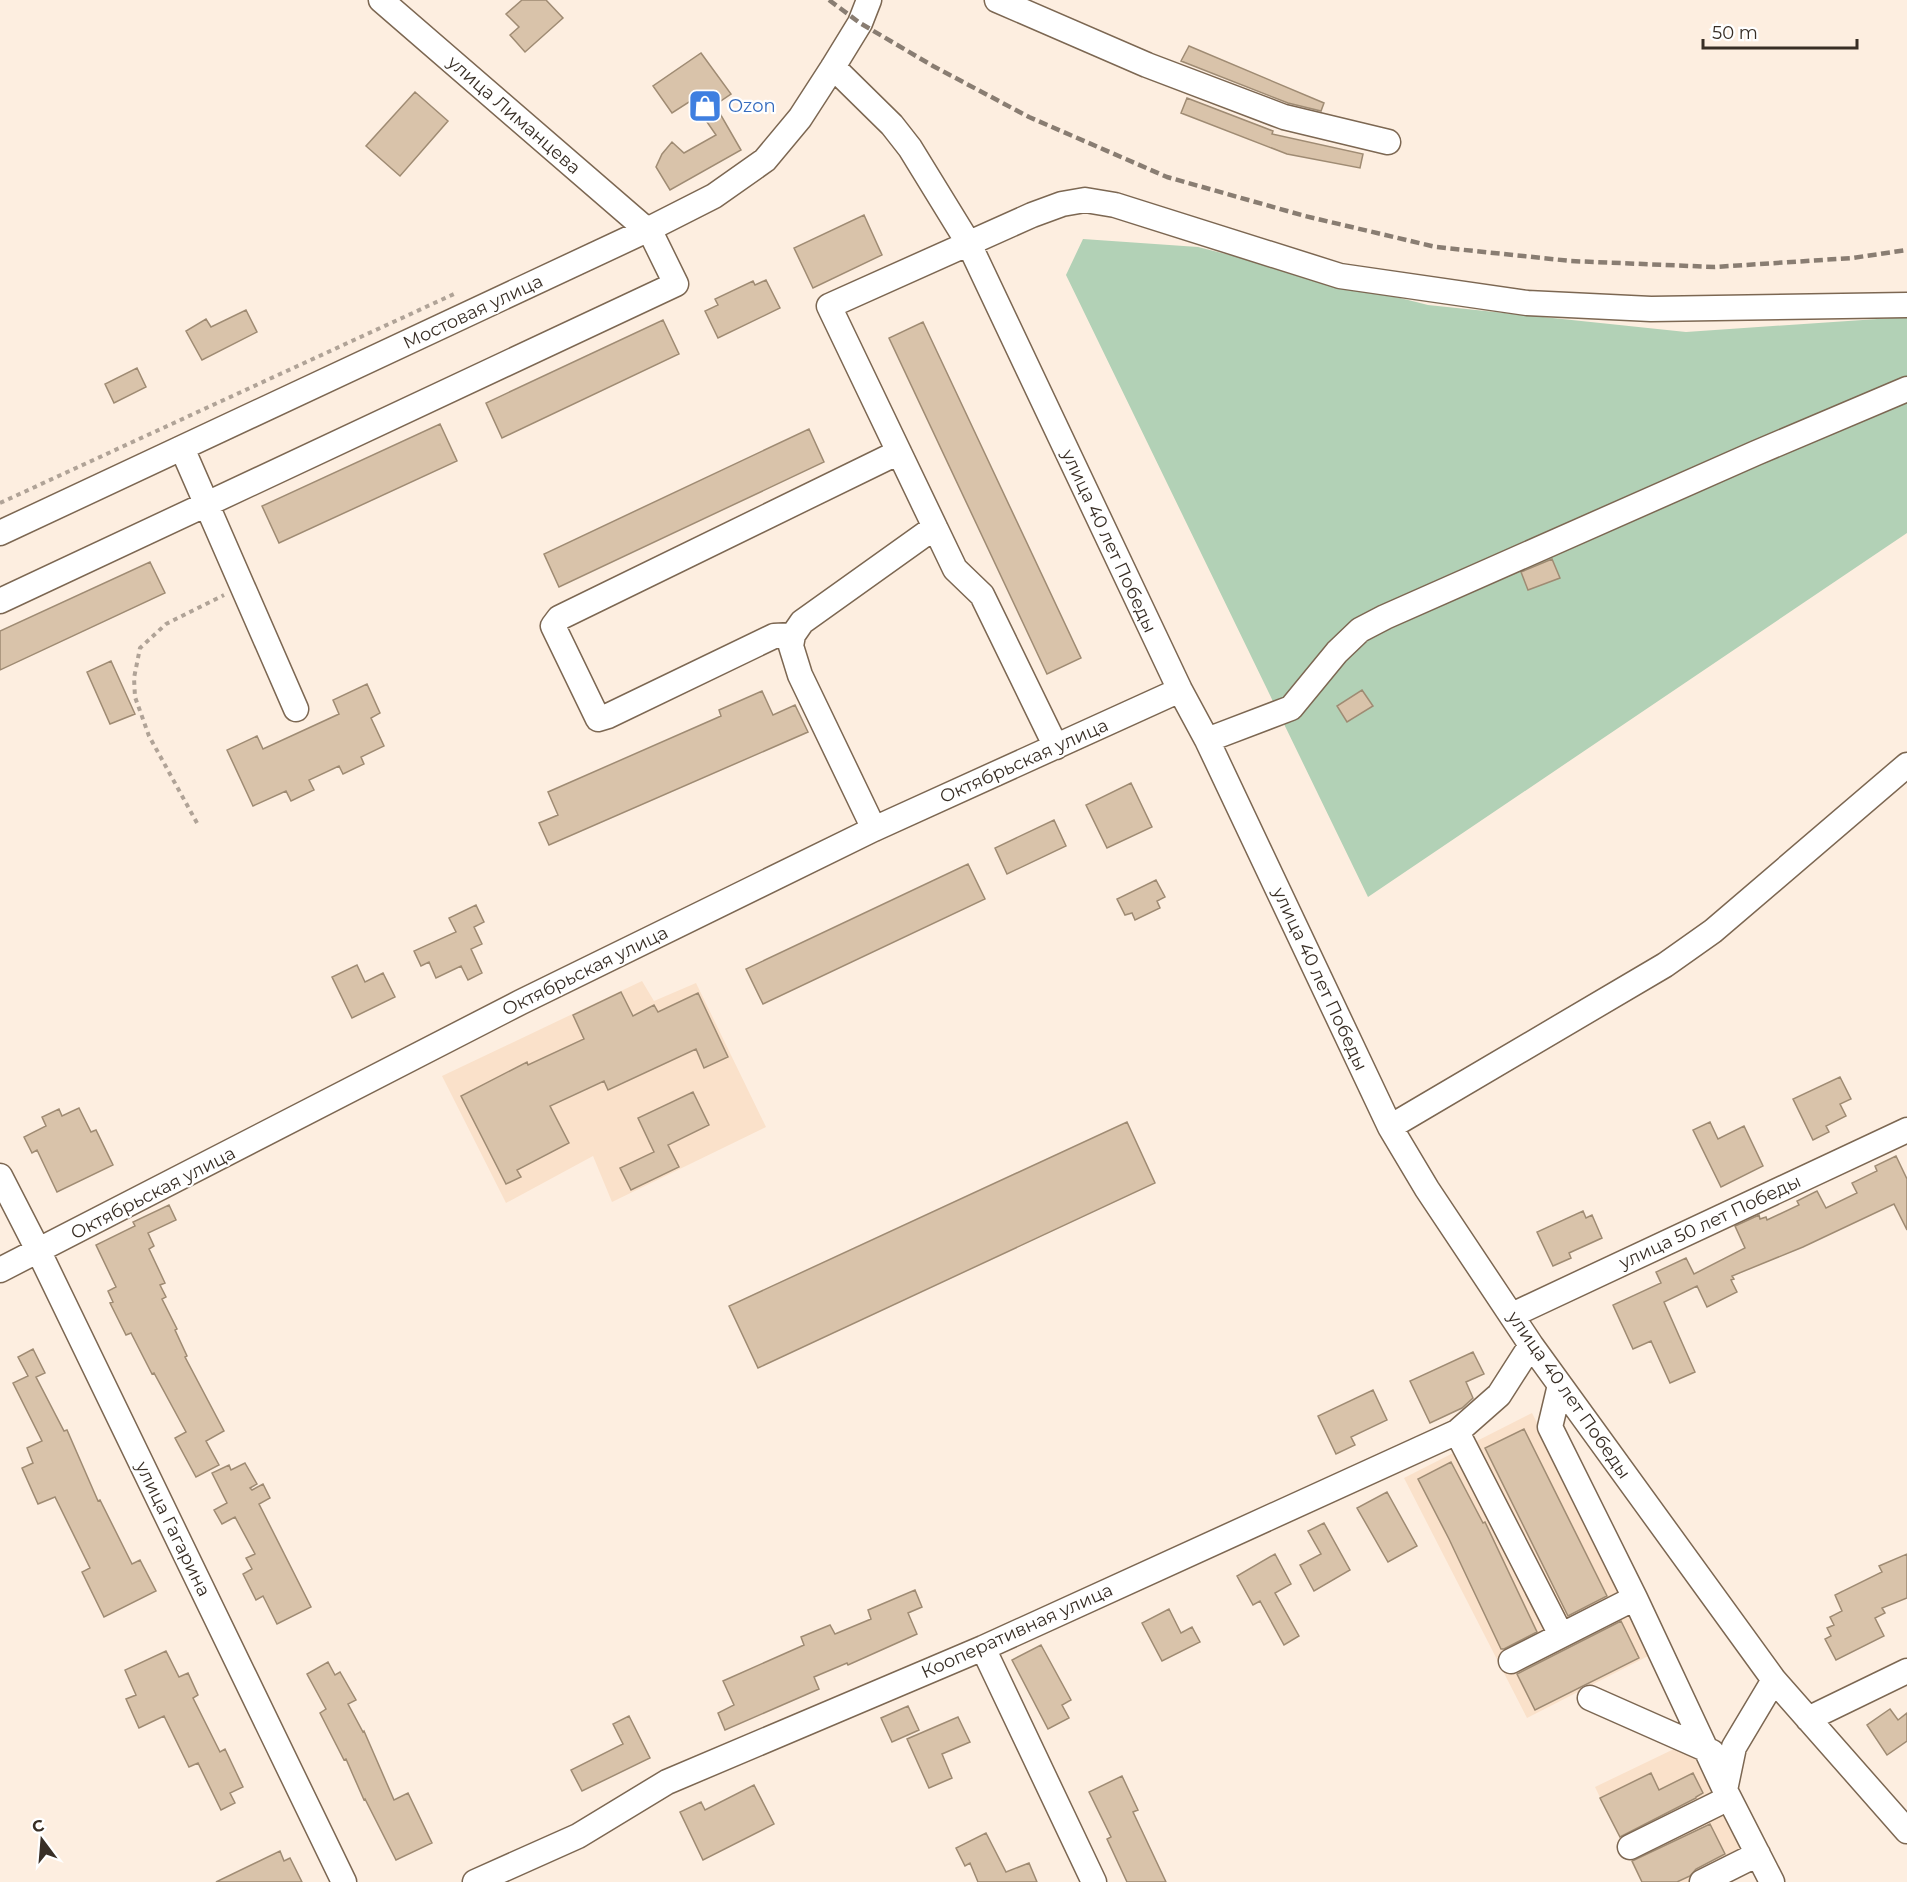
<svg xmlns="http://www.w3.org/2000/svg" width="1907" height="1882" font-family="Montserrat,sans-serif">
  <rect width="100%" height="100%" fill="#fdeee0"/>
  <path fill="#fae1ca" d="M642,981L654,1001L696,983L766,1127L612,1202L593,1156L506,1203L442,1076Z
    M1532,1413L1654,1653L1527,1718L1404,1478Z
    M1674,1749L1700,1756L1753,1868L1726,1882H1641L1595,1787Z"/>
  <path fill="#b2d1b6" d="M1083,239L1198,247L1428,305L1686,332L1907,317V533L1368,897L1066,275Z"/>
  <path fill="#d9c3aa" stroke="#9f8b73" stroke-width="1.5" d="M522,0H546L563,18L525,52L510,35L519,27L506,14Z
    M1189,46L1324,103L1321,111L1288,103L1181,61Z
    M701,53L731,94L715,105L741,150L670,190L656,167L662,154L672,142L684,153L716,135L692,100L672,113L653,86Z
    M415,92L448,121L400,176L366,146Z
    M1187,98L1273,131L1272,134L1363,154L1360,168L1287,154L1181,113Z
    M864,215L882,255L813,288L794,248Z
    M766,280L780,308L718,338L705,311L718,305L715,299L753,281L755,285Z
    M246,310L257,332L202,360L186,331L206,319L211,327Z
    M663,320L679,354L502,438L486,403Z
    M923,322L1081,658L1047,674L889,338Z
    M137,368L146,387L114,403L105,384Z
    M440,424L457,461L279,543L262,506Z
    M809,429L824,462L559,587L544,554Z
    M1552,559L1560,578L1528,590L1521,572Z
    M150,562L165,593L0,670V631Z
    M111,661L135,714L110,724L87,672Z
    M367,684L380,713L371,718L384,746L361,757L364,764L343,774L339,766L309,780L314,790L291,801L286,791L253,806L227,750L257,736L263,749L339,714L333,700Z
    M1362,690L1373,706L1347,722L1337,706Z
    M762,691L773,715L795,705L808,732L549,845L539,823L558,815L548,792L721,716L719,710Z
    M1131,783L1152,827L1107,848L1086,805Z
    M1054,820L1066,846L1007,874L995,848Z
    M968,864L985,899L763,1004L746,969Z
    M1156,880L1165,897L1157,901L1160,908L1135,920L1132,913L1125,915L1117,899Z
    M476,905L484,922L474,927L482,944L471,949L482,973L468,980L461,966L436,978L429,962L421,966L414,951L456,932L449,918Z
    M357,965L365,982L383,973L395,997L352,1018L332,977Z
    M621,992L633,1016L654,1005L658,1012L698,993L728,1057L704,1068L696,1049L608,1090L604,1081L550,1106L569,1143L517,1170L521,1177L506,1184L461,1096L527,1062L528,1065L584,1039L573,1015Z
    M1840,1077L1851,1099L1840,1104L1846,1116L1826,1126L1829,1132L1813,1140L1793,1099Z
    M693,1092L709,1125L668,1145L679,1167L631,1190L620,1168L654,1152L638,1118Z
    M79,1108L91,1132L96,1130L113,1165L57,1192L37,1150L32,1153L24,1137L46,1126L42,1117L59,1109L62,1116Z
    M1127,1122L1155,1183L758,1368L729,1306Z
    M1710,1122L1718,1139L1744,1126L1763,1166L1721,1187L1693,1130Z
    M1896,1156L1907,1179V1230L1894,1204L1803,1247L1732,1276L1734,1279L1731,1280L1737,1292L1707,1307L1697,1286L1664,1302L1695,1372L1670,1383L1651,1341L1633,1349L1613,1305L1661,1283L1656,1272L1686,1258L1694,1274L1745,1248L1735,1226L1759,1215L1760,1219L1766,1217L1767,1220L1799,1205L1797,1201L1817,1191L1826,1208L1857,1193L1852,1183L1877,1171L1875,1166Z
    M169,1205L176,1220L148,1233L154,1246L149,1249L165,1283L160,1285L166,1297L162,1299L177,1329L175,1330L187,1356L185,1357L224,1431L206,1441L219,1465L196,1477L175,1438L186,1432L154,1373L152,1374L131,1333L126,1335L110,1303L113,1302L108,1291L116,1287L96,1245L135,1226L133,1222Z
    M1583,1211L1586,1218L1592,1215L1602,1238L1569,1253L1571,1258L1553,1266L1537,1232Z
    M33,1349L45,1373L36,1377L64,1431L67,1430L98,1501L100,1500L132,1564L140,1560L156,1591L104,1617L82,1572L90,1568L55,1497L38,1504L22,1468L33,1463L27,1448L42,1441L13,1383L28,1376L18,1357Z
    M1473,1352L1484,1374L1466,1382L1473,1398L1462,1408L1430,1423L1410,1381Z
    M1373,1390L1387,1420L1351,1437L1355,1445L1336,1454L1318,1416Z
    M1524,1429L1607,1596L1568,1616L1485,1448Z
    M1451,1462L1483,1523L1485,1522L1537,1632L1504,1649H1501L1449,1539L1418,1479Z
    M245,1463L257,1484L250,1488L252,1490L263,1484L270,1498L259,1504L311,1607L277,1624L263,1596L256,1600L243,1574L252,1569L246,1558L255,1554L235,1517L222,1524L214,1510L227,1503L212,1473L229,1465L231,1470Z
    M1387,1492L1417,1546L1388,1562L1357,1508Z
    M1324,1523L1350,1570L1314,1591L1300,1565L1321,1554L1308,1531Z
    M1275,1554L1291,1584L1275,1593L1299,1636L1284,1645L1260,1601L1253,1605L1237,1576Z
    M1907,1554V1598L1882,1608L1885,1613L1875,1618L1884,1636L1836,1660L1825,1639L1831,1636L1827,1628L1834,1625L1830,1617L1842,1611L1835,1595L1882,1572L1879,1566Z
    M915,1590L922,1607L908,1613L917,1634L848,1665L847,1663L814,1677L819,1689L725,1730L718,1713L734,1705L723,1681L804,1645L801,1637L830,1625L835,1634L871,1619L868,1610Z
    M1169,1609L1181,1633L1192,1627L1200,1642L1162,1661L1142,1623Z
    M1621,1621L1639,1658L1535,1710L1517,1674Z
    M1041,1645L1071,1700L1062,1705L1069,1718L1048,1729L1012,1660Z
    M166,1651L179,1677L188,1673L198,1695L193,1698L220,1752L225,1749L243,1787L230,1793L235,1803L221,1810L198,1763L189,1767L164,1716L139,1728L126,1699L136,1695L125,1670Z
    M328,1662L335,1675L340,1672L356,1700L348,1704L363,1732L364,1731L394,1800L408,1793L432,1843L396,1860L365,1799L364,1800L346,1759L344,1760L320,1713L326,1709L307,1674Z
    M908,1706L919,1730L892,1742L881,1718Z
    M1890,1709L1898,1720L1907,1713V1741L1887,1755L1867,1725Z
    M629,1716L650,1758L582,1791L571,1770L623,1744L613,1724Z
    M958,1717L970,1742L942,1754L952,1778L929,1788L907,1739Z
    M1651,1773L1659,1790L1693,1773L1703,1793L1696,1797V1798L1620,1837L1600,1798Z
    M1122,1776L1138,1810L1133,1812L1166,1882H1127L1107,1839L1111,1837L1089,1792Z
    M754,1785L774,1824L703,1860L680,1812L701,1802L705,1810Z
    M1710,1824L1725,1854L1696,1869L1690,1876L1677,1882H1642L1632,1861Z
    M986,1833L1006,1872L1029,1863L1037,1882H978L970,1863L965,1866L956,1848Z
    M280,1851L284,1861L290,1858L302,1882H216Z"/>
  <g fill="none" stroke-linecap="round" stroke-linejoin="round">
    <g stroke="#7c6752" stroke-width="27">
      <path id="minor" d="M381,0L647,230
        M997,0L1147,65L1284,117L1388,142
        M833,67L892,125L910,148L969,244L1180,690L1207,740L1390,1127L1427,1189L1531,1345L1774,1680L1907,1831
        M182,448L296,709
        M0,533L647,230L714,196L765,160L800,118L833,67L860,23L869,0
        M0,601L676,284L649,229
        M793,635L774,636L608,716L598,719L553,626L559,618L899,452
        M1207,740L1291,708L1337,652L1360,630L1385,617L1756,453L1907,389
        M1056,747L982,595L955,569L829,306L1032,215L1062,204L1085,200L1115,205L1340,276L1527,303L1651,309L1907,305
        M874,829L800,675L791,646L793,635L802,622L935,527
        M1390,1127L1665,965L1713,931L1907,765
        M0,1176L39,1252L344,1882
        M0,1270L521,1002L874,829L1180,690
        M1512,1315L1907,1130
        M1457,1432L1561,1635
        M1635,1598L1725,1790
        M983,1648L1094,1882
        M1511,1661L1635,1598L1550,1427L1560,1385
        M1590,1698L1712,1752
        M1808,1719L1907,1671
        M1630,1847L1729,1798
        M475,1882L578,1836L667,1782L983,1648L1457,1432L1499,1395L1531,1345
        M1702,1882L1758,1854
        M1772,1882L1725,1790L1734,1747L1774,1680"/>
    </g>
    <path stroke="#b0a397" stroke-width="4" stroke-dasharray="4.5 4.5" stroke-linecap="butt" d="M0,503L454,294
      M197,823L149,736L135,697L134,678L140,648L166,624L224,595"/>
    <use href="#minor" stroke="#fff" stroke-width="24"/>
    <path stroke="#897d72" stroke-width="4.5" stroke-dasharray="9 4.5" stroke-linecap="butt" d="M829,0L860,23L933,66L1029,117L1167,177L1305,216L1436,247L1571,261L1715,267L1852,258L1907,250"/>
  </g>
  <defs>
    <g id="shop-square" transform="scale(1.725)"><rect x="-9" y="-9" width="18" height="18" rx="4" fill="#3f7fe0" stroke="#fff"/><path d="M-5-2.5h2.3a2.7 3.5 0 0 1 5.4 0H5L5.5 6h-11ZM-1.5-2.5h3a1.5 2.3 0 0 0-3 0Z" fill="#fff"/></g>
  </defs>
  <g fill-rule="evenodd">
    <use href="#shop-square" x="705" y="106"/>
  </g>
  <g text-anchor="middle" stroke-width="4.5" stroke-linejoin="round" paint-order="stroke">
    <g font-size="18" fill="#366cbe" stroke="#fff" text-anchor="start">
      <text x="728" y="112">Ozon</text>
    </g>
    <g font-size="18" fill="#382e25" stroke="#fff">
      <text transform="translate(514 115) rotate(41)" y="6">улица Лиманцева</text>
      <text transform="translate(473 312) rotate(-25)" y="6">Мостовая улица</text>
      <text transform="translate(1109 541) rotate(65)" y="6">улица 40 лет Победы</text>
      <text transform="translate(1024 761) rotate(-24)" y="6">Октябрьская улица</text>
      <text transform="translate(585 971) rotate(-26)" y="6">Октябрьская улица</text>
      <text transform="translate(1320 979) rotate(65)" y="6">улица 40 лет Победы</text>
      <text transform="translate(153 1193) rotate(-27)" y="6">Октябрьская улица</text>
      <text transform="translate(1710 1222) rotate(-25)" y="6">улица 50 лет Победы</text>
      <text transform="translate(1569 1395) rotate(55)" y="6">улица 40 лет Победы</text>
      <text transform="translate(173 1529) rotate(64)" y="6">улица Гагарина</text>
      <text transform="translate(1017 1631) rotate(-24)" y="6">Кооперативная улица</text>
    </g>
  </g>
  <g transform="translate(42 1840) rotate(344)" stroke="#ffffff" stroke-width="4.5" paint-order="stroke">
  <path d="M0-4.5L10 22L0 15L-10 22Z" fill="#382e25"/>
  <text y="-9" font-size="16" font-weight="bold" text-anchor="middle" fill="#382e25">С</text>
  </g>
  <path d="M1703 39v9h154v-9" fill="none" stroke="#382e25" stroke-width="3"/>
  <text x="1712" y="39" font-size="18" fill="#382e25" stroke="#ffffff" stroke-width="4.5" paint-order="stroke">50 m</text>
</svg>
